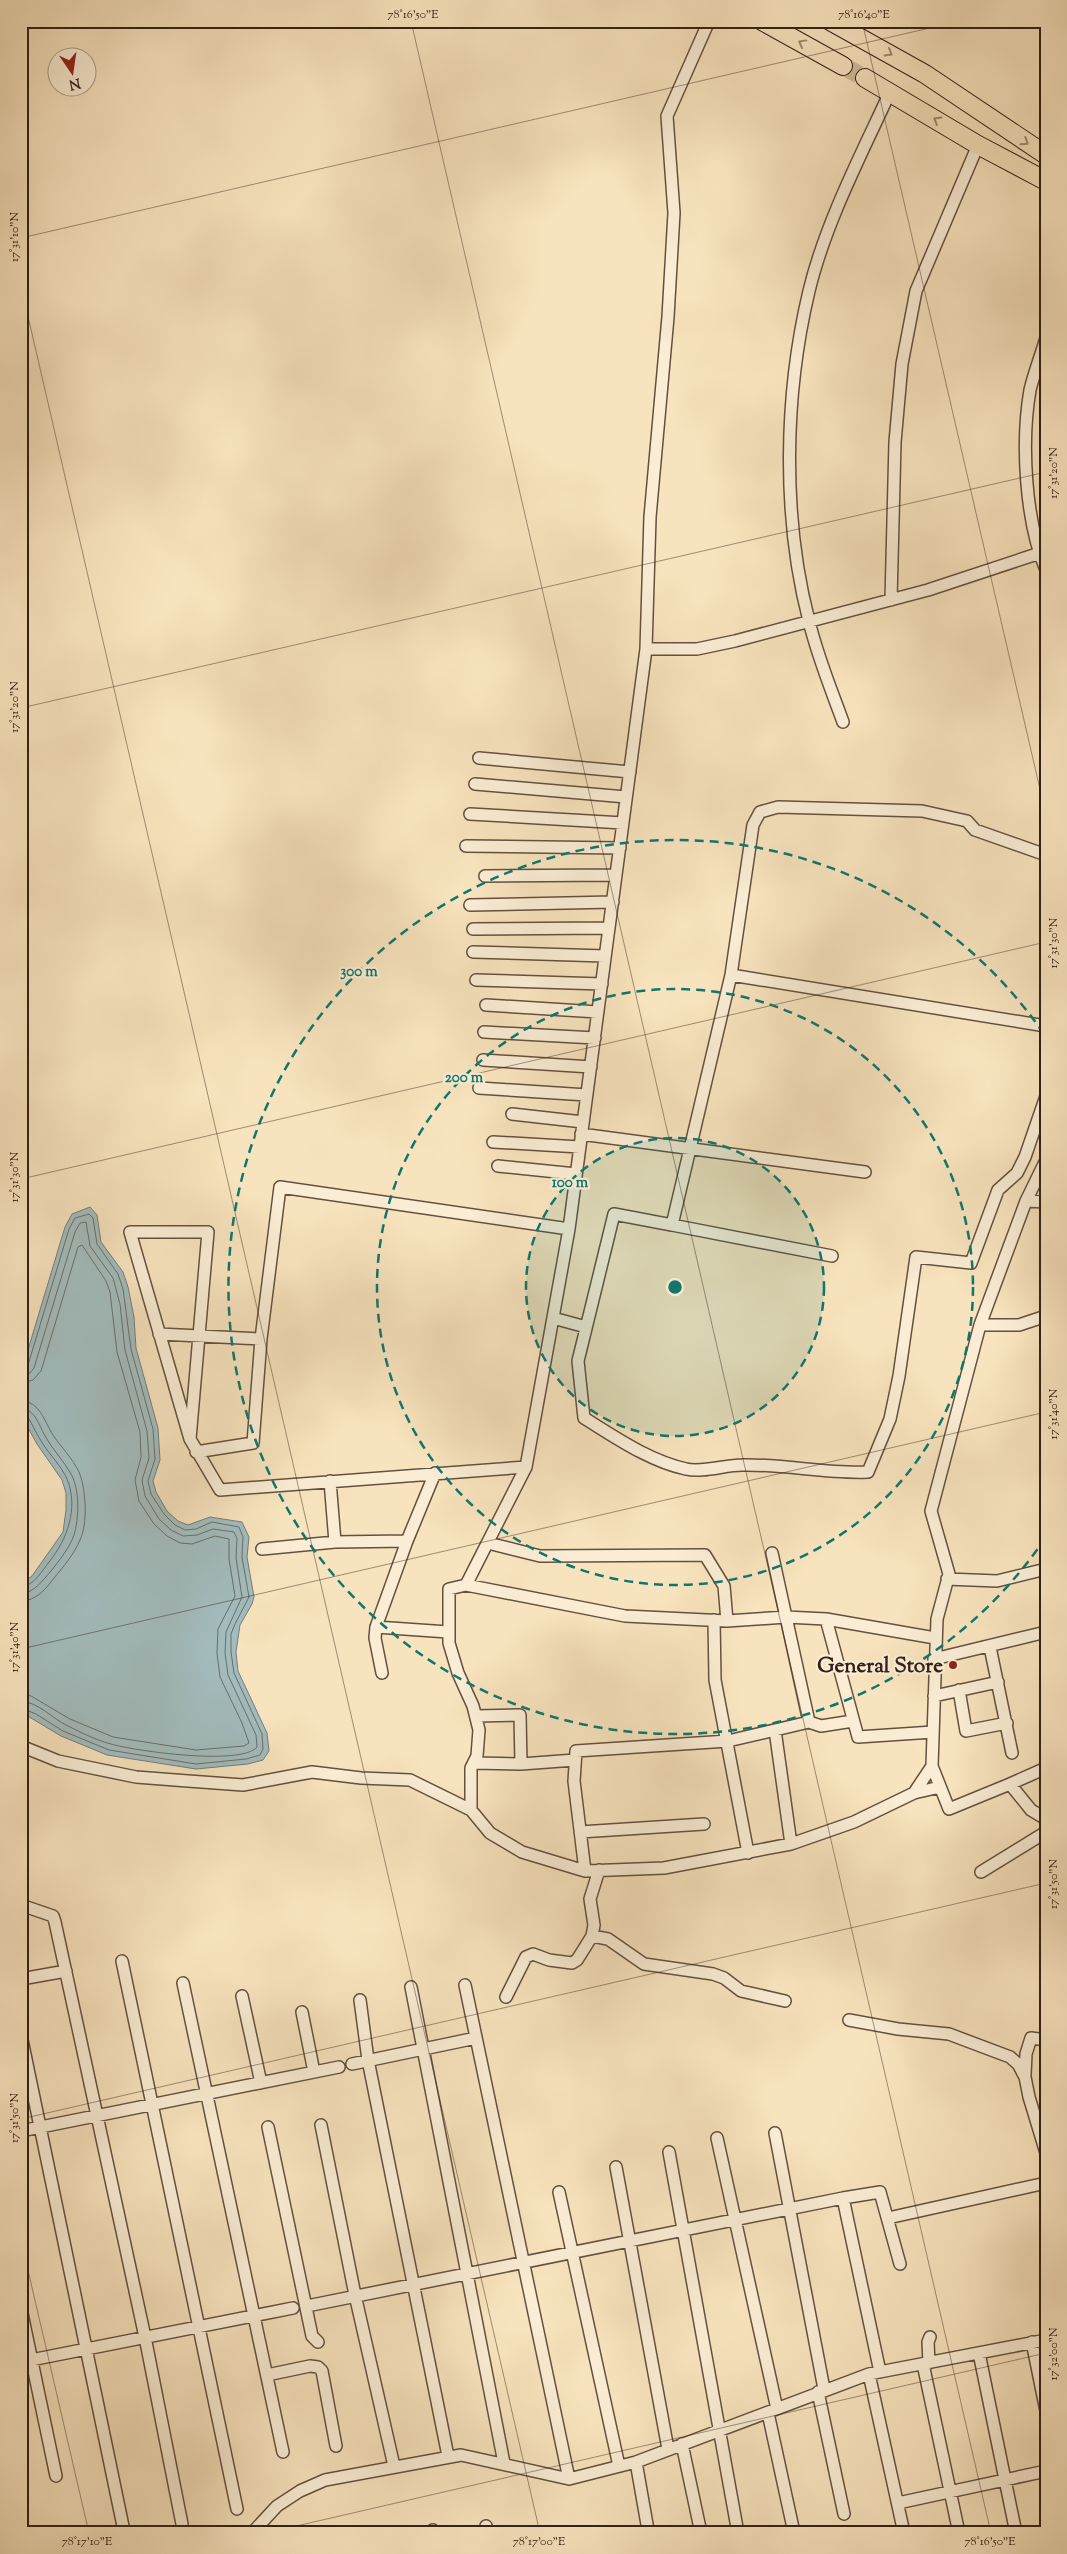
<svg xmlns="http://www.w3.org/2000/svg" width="1067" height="2554" font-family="'Sorts Mill Goudy',serif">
  <rect width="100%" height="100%" fill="#f7e3bd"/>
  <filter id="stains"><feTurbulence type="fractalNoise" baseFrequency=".004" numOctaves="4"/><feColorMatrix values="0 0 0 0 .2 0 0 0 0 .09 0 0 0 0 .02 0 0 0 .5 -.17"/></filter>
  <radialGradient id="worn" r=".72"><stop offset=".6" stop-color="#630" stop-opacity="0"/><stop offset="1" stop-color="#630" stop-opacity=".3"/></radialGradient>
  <path fill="#a2bbbc" stroke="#757d7a" d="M90,1207L97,1215L101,1242L123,1272L128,1287L134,1317L136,1348L158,1428L160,1460L153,1481L156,1492L167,1511L178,1521L188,1525L210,1517L242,1522L249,1537L247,1557L254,1597L252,1604L240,1625L236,1652L238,1671L267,1733L269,1751L263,1760L248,1764L196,1769L107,1755L61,1736L21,1712V1584L32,1576L63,1532L66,1510V1493L62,1480L37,1444L22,1417L21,1409V1373L65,1227L72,1214Z"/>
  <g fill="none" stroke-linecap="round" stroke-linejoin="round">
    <path stroke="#6a6e6a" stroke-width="1" d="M21,1369L28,1365L69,1229L75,1218L89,1214L93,1218L97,1244L118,1274L123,1289L131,1349L153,1429L155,1459L148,1481L151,1494L164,1514L175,1525L185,1530L196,1529L212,1522L239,1527L243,1537L242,1557L249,1597L235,1624L231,1634V1652L234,1673L262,1734L263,1749L260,1755L246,1759L196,1764L109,1750L63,1731L36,1714L21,1708
      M21,1376L29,1374L34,1368L75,1232L80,1223L86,1222L90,1246L113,1278L120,1304L125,1350L147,1431L149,1458L142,1480L145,1496L159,1519L171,1530L183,1536L197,1535L213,1529L234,1532L237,1538L236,1558L242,1597L226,1632L225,1653L228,1675L256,1735L257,1747C241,1766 135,1751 111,1744C96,1740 82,1733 68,1726C53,1719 38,1702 21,1701
      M21,1383L33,1380L41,1371L78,1247L82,1245L106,1281L110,1292L117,1352L140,1432L141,1457L135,1480L139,1501L154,1524L167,1536L180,1543L192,1544L215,1536L229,1539V1559L235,1596L218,1629L217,1653L220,1677L242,1723L249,1743L244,1746L196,1750L113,1737L70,1719L31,1696L21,1694
      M21,1401C40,1401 44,1421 53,1435C61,1447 73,1459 79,1472C86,1488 88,1524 80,1540C74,1554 64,1566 54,1578C46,1589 36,1601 21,1601
      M21,1408C35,1409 39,1425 45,1436C52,1449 64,1461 71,1474C80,1490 79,1518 74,1535C70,1547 59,1561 51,1571C43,1580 34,1593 21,1594
      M21,1414L28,1417C33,1426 37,1435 43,1444C50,1455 62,1467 67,1479C79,1508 67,1540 49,1562C42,1571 34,1586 21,1587"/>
    <path stroke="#d0bc9c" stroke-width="18" stroke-dasharray="18 9" stroke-linecap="butt" d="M843,66L865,78"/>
    <g stroke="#635140" stroke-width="14">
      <path id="minor" d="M1046,338C1041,355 1034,373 1030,390C1021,442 1025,521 1046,570
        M891,600L895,442L902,364L916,291L978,145
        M646,649H697L735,641L928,590L1046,551
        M843,722C831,689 817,655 809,621C782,517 784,396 809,291C825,224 861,155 890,92
        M479,758L630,772
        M475,784L626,797
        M470,814L623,823
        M466,846L620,848
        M1046,855L975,830L967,821L922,811L778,807L760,812L753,825L731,975L672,1225L614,1214L578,1361L584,1418C615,1437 649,1461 686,1469C702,1473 725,1465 742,1465C785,1464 826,1474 868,1472L890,1419L899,1376L916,1257L971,1263L998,1190L1017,1173L1025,1157L1046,1096
        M485,876L616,875
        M470,905L613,902
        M473,929L609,928
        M473,952L605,956
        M731,975L1046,1026
        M476,980L602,984
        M486,1005L598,1012
        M484,1032L595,1038
        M483,1060L591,1067
        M479,1088L587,1095
        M512,1114L583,1122
        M581,1134L865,1172
        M493,1142L580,1147
        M498,1166L576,1174
        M1026,1201L1046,1202
        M672,1225L832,1256
        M553,1318L586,1327
        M980,1325H1019L1046,1316
        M159,1334L261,1339
        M190,1439L208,1232H130L190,1439L220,1490L526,1467
        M196,1452L253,1443L261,1339L280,1187L569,1229
        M435,1473L407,1541L376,1627L448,1632
        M330,1481L335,1542
        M488,1543L540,1556L705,1555L724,1586L727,1621
        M262,1549L335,1542L407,1541
        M772,1553L809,1722
        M947,1579L997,1581L1046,1569
        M466,1585L625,1616L727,1621L786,1617L826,1619L935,1638
        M826,1619L858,1737L933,1732
        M714,1620L715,1680L748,1853
        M376,1627L375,1638L382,1673
        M990,1647L1012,1753
        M934,1659L1046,1632
        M959,1690L966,1731L1007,1723
        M934,1696L998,1682
        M476,1716L520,1715L521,1764
        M775,1730L791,1844
        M21,1746L58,1761L136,1777L188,1781L243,1785L312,1772L361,1778L410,1780L471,1810L490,1833L522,1852L585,1871L664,1868L791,1844L854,1822L914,1793L932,1766L937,1619L949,1574L931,1511L980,1325L1026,1201L1046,1160
        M475,1763L521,1764L575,1760
        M932,1766L949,1809L1010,1784L1031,1810L1046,1819
        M1010,1784L1046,1768
        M914,1793L940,1787
        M471,1810V1768L477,1756L479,1730L473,1706L458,1673L449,1643V1589L466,1585L526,1467L569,1229L646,649L650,517L668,317L674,213L667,116L709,21
        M580,1832L704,1824
        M585,1871L574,1781L576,1751L728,1741L809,1722L821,1726L853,1721
        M981,1872L1046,1832
        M21,1905L53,1916L55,1922L145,2337L182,2524
        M592,1936L608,1939L644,1964L713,1974L724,1978L741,1991L785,2001
        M122,1961L237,2509
        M21,1979L66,1971
        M183,1983L283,2452
        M465,1985L569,2479
        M411,1987L504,2463
        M242,1996L261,2083
        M506,1997L526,1957L533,1954L549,1960L572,1963L577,1960L592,1936L594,1925L590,1899L599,1870
        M360,2000L368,2060L448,2456
        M302,2012L314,2072
        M849,2020L898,2029L949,2034L1010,2057L1018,2064L1025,2077L1029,2097L1046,2153
        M21,2035L124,2531
        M352,2064L476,2038
        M1025,2075L1026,2054L1031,2038L1046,2040
        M321,2125L355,2295L394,2466
        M268,2127L312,2336L318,2342
        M21,2131L339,2067
        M775,2133L824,2389
        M717,2138L777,2409
        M669,2152L738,2533
        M616,2167L668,2449
        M559,2192L619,2466
        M843,2198L880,2372
        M888,2218L1046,2183
        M307,2306L843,2198L880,2192L900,2264
        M21,2309L56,2476
        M1032,2342L1046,2411
        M979,2353L1016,2533
        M21,2362L293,2308
        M929,2363L928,2342L930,2337
        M923,2364L959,2533
        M869,2374L904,2533
        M267,2375L310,2366L318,2367L322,2371L336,2446
        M818,2392L844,2514
        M768,2413L793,2528
        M682,2444L701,2533
        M636,2462L648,2530
        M898,2503L1046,2471
        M486,2526L487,2533
        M433,2530L434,2533
        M252,2533L277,2506L300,2491L325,2480L461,2455L569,2479L636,2462L869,2374L1046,2340"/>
    </g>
    <g stroke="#322017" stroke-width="20">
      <path id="trunk" d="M762,21L843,66
        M830,21L925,74L1046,155
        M865,78L978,145L1046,181"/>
    </g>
    <use href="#minor" stroke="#faedd4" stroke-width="11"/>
    <use href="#trunk" stroke="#f7e3bd" stroke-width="18"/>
  </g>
  <defs><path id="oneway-chevron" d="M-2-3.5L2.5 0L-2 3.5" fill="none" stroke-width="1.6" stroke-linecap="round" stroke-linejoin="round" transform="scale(1.25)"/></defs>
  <g stroke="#9e8b72">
    <use href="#oneway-chevron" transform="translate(802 43) rotate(-151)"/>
    <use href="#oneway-chevron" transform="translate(889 53) rotate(30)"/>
    <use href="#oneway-chevron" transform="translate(937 120) rotate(-149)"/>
    <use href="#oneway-chevron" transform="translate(1025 142) rotate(33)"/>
  </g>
  <path fill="none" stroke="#322017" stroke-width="1" stroke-opacity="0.45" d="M411,21L991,2533M862,21L1046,815M21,238L960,21M21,286L540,2533M21,708L1046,472M21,1179L1046,942M21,1649L1046,1412M21,2119L1046,1883M21,2240L89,2533M266,2533L1046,2353"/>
  <circle cx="675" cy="1287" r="149" fill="#0f766e" fill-opacity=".12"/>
  <g fill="none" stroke="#0f766e" stroke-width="2.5" stroke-dasharray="9 6">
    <circle cx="675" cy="1287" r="149"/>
    <circle cx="675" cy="1287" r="298"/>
    <path d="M1046 1537A447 447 0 1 1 1046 1037"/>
  </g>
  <circle fill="#8f2418" stroke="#faedd4" stroke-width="2" cx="953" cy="1665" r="5"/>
  <g text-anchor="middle" stroke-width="4.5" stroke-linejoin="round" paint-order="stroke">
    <g font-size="21" font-weight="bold" fill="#322017" stroke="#faedd4" text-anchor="end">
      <text x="943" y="1672">General Store</text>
    </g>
  </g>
  <circle cx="675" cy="1287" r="8" fill="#0f766e" stroke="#faedd4" stroke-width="2.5"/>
  <g font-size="15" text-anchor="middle" font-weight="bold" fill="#0f766e" stroke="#faedd4" stroke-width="4.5" stroke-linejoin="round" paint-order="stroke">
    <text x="359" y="976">300 m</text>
    <text x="464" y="1082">200 m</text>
    <text x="570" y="1187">100 m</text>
  </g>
  <rect width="1067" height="2554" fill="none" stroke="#f7e3bd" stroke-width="55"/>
  <g transform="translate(72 72) rotate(167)"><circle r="24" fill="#faedd4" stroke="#aa9b88"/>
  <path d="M0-4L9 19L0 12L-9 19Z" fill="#8f2418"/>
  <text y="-8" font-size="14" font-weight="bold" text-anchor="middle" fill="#322017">N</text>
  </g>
  <rect x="28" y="28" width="1012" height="2498" fill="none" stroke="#322017" stroke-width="2"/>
  <g font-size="12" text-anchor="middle" fill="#322017">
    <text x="413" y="18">78°16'50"E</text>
    <text x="864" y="18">78°16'40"E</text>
    <text transform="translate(14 237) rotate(-90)" y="4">17°31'10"N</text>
    <text transform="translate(1053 473) rotate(-90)" y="4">17°31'20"N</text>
    <text transform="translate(14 707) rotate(-90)" y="4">17°31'20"N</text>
    <text transform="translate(1053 943) rotate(-90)" y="4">17°31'30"N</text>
    <text transform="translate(14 1177) rotate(-90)" y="4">17°31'30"N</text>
    <text transform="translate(1053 1414) rotate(-90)" y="4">17°31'40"N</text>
    <text transform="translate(14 1647) rotate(-90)" y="4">17°31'40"N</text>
    <text transform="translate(1053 1884) rotate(-90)" y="4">17°31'50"N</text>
    <text transform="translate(14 2118) rotate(-90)" y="4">17°31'50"N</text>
    <text transform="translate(1053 2354) rotate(-90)" y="4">17°32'00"N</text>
    <text x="87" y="2545">78°17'10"E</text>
    <text x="539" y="2545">78°17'00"E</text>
    <text x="990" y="2545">78°16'50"E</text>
  </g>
  <rect width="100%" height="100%" filter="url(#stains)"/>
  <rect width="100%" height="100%" fill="url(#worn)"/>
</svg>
